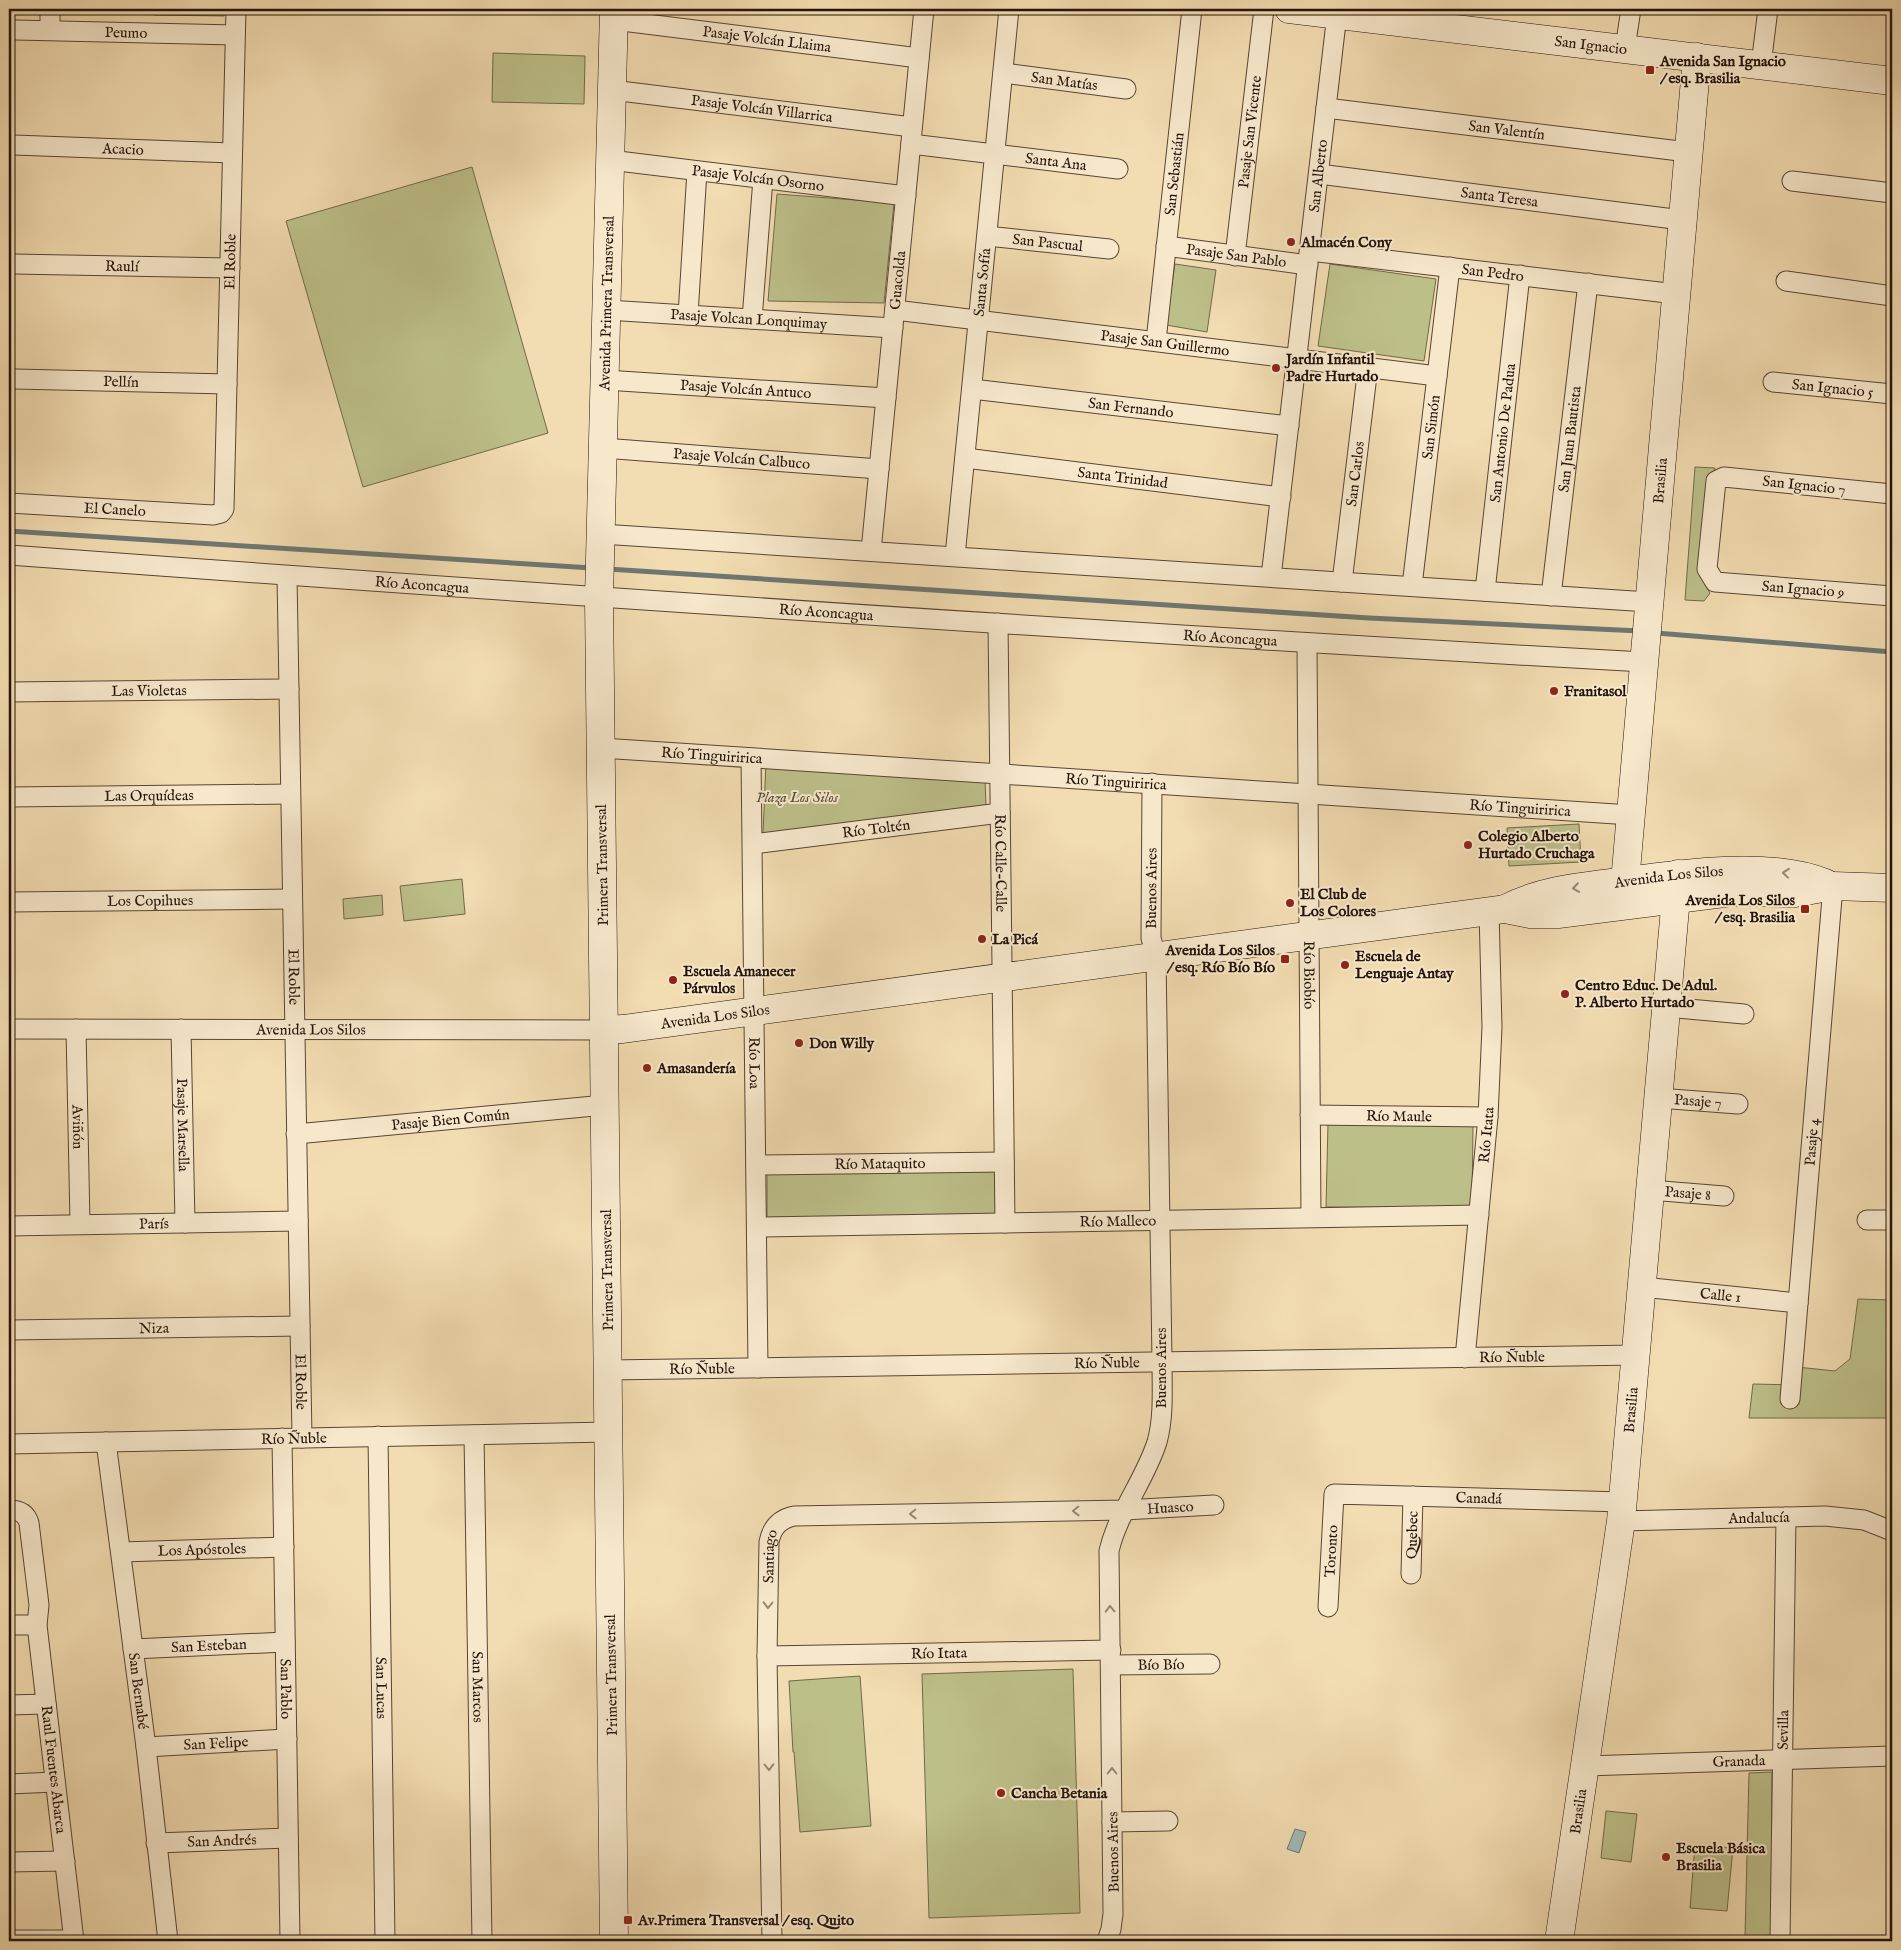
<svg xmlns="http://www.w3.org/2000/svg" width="1901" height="1950" font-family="'IM FELL English',serif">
  <rect width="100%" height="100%" fill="#f2dcb1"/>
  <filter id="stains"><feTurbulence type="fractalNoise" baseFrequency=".004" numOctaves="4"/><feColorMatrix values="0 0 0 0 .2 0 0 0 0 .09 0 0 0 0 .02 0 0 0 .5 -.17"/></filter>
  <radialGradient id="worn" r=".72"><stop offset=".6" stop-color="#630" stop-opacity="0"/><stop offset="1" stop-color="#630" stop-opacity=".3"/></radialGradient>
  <path fill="#bdbf89" stroke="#70694a" d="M154,9H224V16L154,15Z
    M493,53L585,56L584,104L492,102Z
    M472,167L548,433L363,487L286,221Z
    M777,194L894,203L884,303L768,301Z
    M1175,264L1216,270L1207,332L1166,325Z
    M1330,264L1436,279L1424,361L1318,346Z
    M1695,467L1715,468L1714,478L1710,484L1703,581L1710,593L1704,601L1685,600Z
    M766,762L985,779L986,807L763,834Z
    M1579,824L1581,862L1509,866L1507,828Z
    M462,879L465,914L404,921L400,886Z
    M382,895L383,915L344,919L343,899Z
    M1328,1123L1473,1125L1472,1208L1326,1207Z
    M767,1171H999L1001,1213L995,1217L767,1221Z
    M1858,1299L1892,1300V1418H1749L1753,1384L1797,1385V1367L1835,1371L1850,1359Z
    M1073,1669L1080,1913L929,1918L922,1674Z
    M860,1676L871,1826L800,1832L794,1752H793L789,1681Z
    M1772,1772L1771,1935L1745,1937L1749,1773Z
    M1606,1811L1637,1814L1631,1862L1601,1858Z
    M1695,1845L1733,1848L1727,1911L1690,1908Z"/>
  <path fill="#a0b9b8" stroke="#6e7773" d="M1295,1829L1306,1832L1299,1853L1287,1849Z"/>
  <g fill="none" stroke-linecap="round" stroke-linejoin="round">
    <path stroke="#6e7773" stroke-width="5" d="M9,531L592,568
      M608,569L1369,618L1640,631
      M1656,633L1892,652"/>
    <g stroke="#584534" stroke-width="21">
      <g id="street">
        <path id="s1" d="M614,20L919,58"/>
        <path id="s2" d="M16,30L235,35"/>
        <path d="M50,30V9"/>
        <path d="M1625,48L1631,9"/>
        <path d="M1761,65L1768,9"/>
        <path id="s3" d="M1003,73L1126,89"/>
        <path id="s4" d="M612,90L912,127"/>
        <path id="s5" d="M1326,108L1688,152"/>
        <path id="s6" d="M911,144L1118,169"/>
        <path id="s7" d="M14,145L232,153"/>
        <path id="s8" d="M610,160L906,196"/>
        <path id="s9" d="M1319,174L1682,220"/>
        <path d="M1792,181L1892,193"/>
        <path id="s10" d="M987,236L1109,249"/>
        <path id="s11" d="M1166,246L1308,265"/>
        <path id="s12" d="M1310,251L1676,294"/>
        <path id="s13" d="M1235,256L1264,9"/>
        <path id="s14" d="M13,264L230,268"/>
        <path d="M1786,281L1892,296"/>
        <path id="s15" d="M607,310L893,328"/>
        <path id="s16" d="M895,310L1437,376"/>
        <path d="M688,315L697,171"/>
        <path d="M752,319L763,179"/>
        <path id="s17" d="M1156,341L1192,9"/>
        <path id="s18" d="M15,379L227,384"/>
        <path id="s19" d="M605,380L886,398"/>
        <path id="s20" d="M1773,382L1892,394"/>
        <path id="s21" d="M972,389L1289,426"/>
        <path id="s22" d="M603,448L879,469"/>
        <path id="s23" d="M965,458L1281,497"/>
        <path id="s24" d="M1892,494L1724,477L1716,481L1707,569L1715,582L1892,596"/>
        <path id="s25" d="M9,503L213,515L221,513L224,509L236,9"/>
        <path d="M601,534L1649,602"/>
        <path id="s26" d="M871,551L924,9"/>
        <path id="s27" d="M9,555C554,595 1098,632 1644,662"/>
        <path id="s28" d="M955,556L1009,9"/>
        <path id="s29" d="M287,576L302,1438"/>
        <path id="s30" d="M1271,577L1337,14"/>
        <path id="s31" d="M1342,582L1368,367"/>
        <path id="s32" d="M1412,586L1450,267"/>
        <path id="s33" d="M1485,591L1520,275"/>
        <path id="s34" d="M1551,596L1588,283"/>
        <path id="s35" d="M998,623L1005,1223"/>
        <path id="s36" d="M1307,643L1311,1217"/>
        <path id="s37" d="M9,692L289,689"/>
        <path id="s38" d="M601,748L1631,815"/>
        <path id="s39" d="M751,758L758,1368"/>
        <path id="s40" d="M9,797L290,794"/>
        <path id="s41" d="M753,844L1000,813"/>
        <path id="s42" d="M9,902L292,899"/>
        <path d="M1666,1007L1744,1014"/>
        <path id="s43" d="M9,1029L604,1030"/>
        <path id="s44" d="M76,1029L80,1224"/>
        <path id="s45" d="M181,1029L185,1223"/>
        <path id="s46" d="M1658,1098L1738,1104"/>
        <path id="s47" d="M1310,1115L1488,1117"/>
        <path id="s48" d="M296,1134L605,1105"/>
        <path id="s49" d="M756,1165L1004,1162"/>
        <path id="s50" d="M1650,1190L1724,1196"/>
        <path d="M1867,1220H1892"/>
        <path id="s51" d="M9,1226L298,1221"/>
        <path id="s52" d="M757,1227L1479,1215"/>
        <path id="s53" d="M1642,1287L1798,1303"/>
        <path id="s54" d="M9,1330L300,1326"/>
        <path id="s55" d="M1465,1358L1488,1117L1492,1027L1489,911"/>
        <path id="s56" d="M608,1370L1636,1355"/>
        <path id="s57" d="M1790,1399L1833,886"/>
        <path id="s58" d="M474,1435L482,1941"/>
        <path id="s59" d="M378,1436L385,1941"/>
        <path id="s60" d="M282,1438L290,1941"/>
        <path id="s61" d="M106,1442L146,1747L168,1941"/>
        <path id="s62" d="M9,1444L608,1432"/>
        <path id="s63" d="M9,1510C19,1510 26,1513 29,1523L39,1605L37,1625L74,1941"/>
        <path id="s64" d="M1621,1521L1825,1516L1864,1520L1892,1531"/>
        <path id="s65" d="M121,1552L284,1547"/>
        <path id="s66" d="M1411,1574L1413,1496"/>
        <path id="s67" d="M1328,1607L1334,1494L1623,1502"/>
        <path d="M9,1625H37"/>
        <path id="s68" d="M133,1649L285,1642"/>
        <path id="s69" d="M767,1656L1111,1650"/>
        <path id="s70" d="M1111,1665L1210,1664"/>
        <path d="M9,1705L46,1704"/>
        <path id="s71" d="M146,1747L287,1739"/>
        <path id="s72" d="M1585,1766L1892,1756"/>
        <path d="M9,1784L55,1782"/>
        <path d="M1112,1822L1168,1821"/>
        <path id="s73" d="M156,1843L288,1838"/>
        <path d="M9,1862L65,1861"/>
        <path d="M9,1940H74"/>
        <path id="s74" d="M772,1941L767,1656L769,1542C772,1527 780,1519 794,1516L1124,1510L1214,1505"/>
        <path id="s75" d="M1107,1941L1111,1929L1113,1914L1109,1551C1118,1512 1145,1480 1157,1442C1164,1417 1162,1388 1162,1362L1156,956L1151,938L1152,783"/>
        <path id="s76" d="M1780,1941L1786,1517"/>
      </g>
    </g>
    <g stroke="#24130b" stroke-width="29">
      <g id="secondary">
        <path id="s77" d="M1289,9L1892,81"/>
        <path id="s78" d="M1623,905L1697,57"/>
        <path id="s79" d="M1505,909C1541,890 1580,887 1620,882C1678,874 1769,860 1825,883"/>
        <path id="s80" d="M604,1030L623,1029L1505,909L1530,914H1558L1732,892L1795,893L1833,886L1892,888"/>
        <path id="s81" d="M614,1941L599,598L614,9"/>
        <path id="s82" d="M1559,1941L1621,1521L1678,874"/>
      </g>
    </g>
    <use href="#street" stroke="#f7e8cc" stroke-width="19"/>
    <use href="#secondary" stroke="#f7e8cc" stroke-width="28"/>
  </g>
  <defs><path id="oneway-chevron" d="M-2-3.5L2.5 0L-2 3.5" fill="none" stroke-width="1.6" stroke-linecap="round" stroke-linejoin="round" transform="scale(1.25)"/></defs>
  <g stroke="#988875">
    <use href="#oneway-chevron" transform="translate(1786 873) rotate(-174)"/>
    <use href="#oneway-chevron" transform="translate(1576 888) rotate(172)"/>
    <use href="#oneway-chevron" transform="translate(1076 1511) rotate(179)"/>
    <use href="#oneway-chevron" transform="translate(913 1514) rotate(179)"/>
    <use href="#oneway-chevron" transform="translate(768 1605) rotate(91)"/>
    <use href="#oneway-chevron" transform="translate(1110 1609) rotate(-92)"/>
    <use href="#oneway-chevron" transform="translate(769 1767) rotate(89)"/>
    <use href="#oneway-chevron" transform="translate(1112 1771) rotate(-90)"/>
  </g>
  <g fill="#8f2418" stroke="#f7e8cc" stroke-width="2">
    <rect x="1645" y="65" width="10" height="10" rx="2.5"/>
    <circle cx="1291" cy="242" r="5"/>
    <circle cx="1276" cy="368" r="5"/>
    <circle cx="1554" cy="691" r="5"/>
    <circle cx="1468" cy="845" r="5"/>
    <circle cx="1290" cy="903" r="5"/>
    <rect x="1800" y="904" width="10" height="10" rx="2.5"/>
    <circle cx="982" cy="939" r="5"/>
    <rect x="1280" y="954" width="10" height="10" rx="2.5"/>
    <circle cx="1345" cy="965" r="5"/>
    <circle cx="673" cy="980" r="5"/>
    <circle cx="1565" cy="994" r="5"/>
    <circle cx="799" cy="1043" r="5"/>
    <circle cx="647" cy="1068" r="5"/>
    <circle cx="1001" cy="1793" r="5"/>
    <circle cx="1666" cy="1857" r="5"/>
    <rect x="623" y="1915" width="10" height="10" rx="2.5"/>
  </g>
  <g text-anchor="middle" stroke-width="4" stroke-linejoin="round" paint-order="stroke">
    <g font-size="15" fill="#24130b" stroke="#f7e8cc">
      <text dy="5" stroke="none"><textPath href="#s2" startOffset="110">Peumo</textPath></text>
      <text dy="5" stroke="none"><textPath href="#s1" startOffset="154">Pasaje Volcán Llaima</textPath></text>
      <text dy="5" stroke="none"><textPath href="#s77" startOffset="304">San Ignacio</textPath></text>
      <text dy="5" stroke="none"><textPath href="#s3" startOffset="62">San Matías</textPath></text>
      <text dy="5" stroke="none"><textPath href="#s4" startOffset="151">Pasaje Volcán Villarrica</textPath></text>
      <text dy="5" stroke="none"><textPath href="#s5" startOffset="182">San Valentín</textPath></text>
      <text dy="5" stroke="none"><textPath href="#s13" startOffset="125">Pasaje San Vicente</textPath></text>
      <text dy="5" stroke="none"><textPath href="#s7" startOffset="109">Acacio</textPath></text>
      <text dy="5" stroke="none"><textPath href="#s6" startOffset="146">Santa Ana</textPath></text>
      <text dy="5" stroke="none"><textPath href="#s17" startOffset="168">San Sebastián</textPath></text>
      <text dy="5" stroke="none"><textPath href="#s30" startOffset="404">San Alberto</textPath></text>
      <text dy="5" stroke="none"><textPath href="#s8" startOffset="149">Pasaje Volcán Osorno</textPath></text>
      <text dy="5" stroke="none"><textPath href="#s9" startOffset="182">Santa Teresa</textPath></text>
      <text dy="5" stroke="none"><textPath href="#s10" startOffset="61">San Pascual</textPath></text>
      <text dy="5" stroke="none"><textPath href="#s11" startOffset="71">Pasaje San Pablo</textPath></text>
      <text dy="5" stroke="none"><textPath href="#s25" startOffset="465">El Roble</textPath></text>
      <text dy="5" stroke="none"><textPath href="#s14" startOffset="109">Raulí</textPath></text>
      <text dy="5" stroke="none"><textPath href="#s12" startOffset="184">San Pedro</textPath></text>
      <text dy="5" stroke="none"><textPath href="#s26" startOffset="272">Guacolda</textPath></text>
      <text dy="5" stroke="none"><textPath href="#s28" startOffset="275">Santa Sofía</textPath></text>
      <text dy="5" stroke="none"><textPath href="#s81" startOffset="1638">Avenida Primera Transversal</textPath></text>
      <text dy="5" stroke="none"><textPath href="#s15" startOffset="142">Pasaje Volcan Lonquimay</textPath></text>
      <text dy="5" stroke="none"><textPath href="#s16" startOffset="272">Pasaje San Guillermo</textPath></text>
      <text dy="5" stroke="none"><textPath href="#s18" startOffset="106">Pellín</textPath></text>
      <text dy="5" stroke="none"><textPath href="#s20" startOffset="60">San Ignacio 5</textPath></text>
      <text dy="5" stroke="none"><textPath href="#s19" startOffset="141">Pasaje Volcán Antuco</textPath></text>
      <text dy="5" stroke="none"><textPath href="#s21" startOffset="160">San Fernando</textPath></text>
      <text dy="5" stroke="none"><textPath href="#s32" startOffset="160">San Simón</textPath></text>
      <text dy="5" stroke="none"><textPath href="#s33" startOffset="159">San Antonio De Padua</textPath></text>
      <text dy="5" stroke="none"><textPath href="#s34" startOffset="158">San Juan Bautista</textPath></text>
      <text dy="5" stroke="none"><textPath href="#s22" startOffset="139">Pasaje Volcán Calbuco</textPath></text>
      <text dy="5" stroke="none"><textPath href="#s31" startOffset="109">San Carlos</textPath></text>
      <text dy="5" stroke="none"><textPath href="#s23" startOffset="159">Santa Trinidad</textPath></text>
      <text dy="5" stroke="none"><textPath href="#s78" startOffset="426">Brasilia</textPath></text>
      <text transform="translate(1804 485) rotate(6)" y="5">San Ignacio 7</text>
      <text dy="5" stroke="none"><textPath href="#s25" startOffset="106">El Canelo</textPath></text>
      <text dy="5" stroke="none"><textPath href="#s27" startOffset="414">Río Aconcagua</textPath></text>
      <text dy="5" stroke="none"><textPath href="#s24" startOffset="370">San Ignacio 9</textPath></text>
      <text dy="5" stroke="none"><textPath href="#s27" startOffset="819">Río Aconcagua</textPath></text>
      <text dy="5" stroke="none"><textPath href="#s27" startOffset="1224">Río Aconcagua</textPath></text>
      <text dy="5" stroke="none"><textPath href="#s37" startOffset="140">Las Violetas</textPath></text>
      <text dy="5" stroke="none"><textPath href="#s38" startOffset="111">Río Tinguiririca</textPath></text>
      <text dy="5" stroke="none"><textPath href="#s38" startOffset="516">Río Tinguiririca</textPath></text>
      <text dy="5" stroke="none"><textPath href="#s40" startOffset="140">Las Orquídeas</textPath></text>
      <text dy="5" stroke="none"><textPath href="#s38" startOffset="921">Río Tinguiririca</textPath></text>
      <text dy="5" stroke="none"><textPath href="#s41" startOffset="124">Río Toltén</textPath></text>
      <text dy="5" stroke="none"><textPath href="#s35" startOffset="240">Río Calle-Calle</textPath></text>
      <text transform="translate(602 865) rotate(-91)" y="5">Primera Transversal</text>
      <text dy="5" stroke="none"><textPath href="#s79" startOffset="168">Avenida Los Silos</textPath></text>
      <text dy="5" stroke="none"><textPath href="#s75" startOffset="1065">Buenos Aires</textPath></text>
      <text dy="5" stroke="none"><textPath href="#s42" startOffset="141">Los Copihues</textPath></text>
      <text dy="5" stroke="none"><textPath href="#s36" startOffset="332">Río Biobío</textPath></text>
      <text dy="5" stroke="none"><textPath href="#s29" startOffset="401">El Roble</textPath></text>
      <text dy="5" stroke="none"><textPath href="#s80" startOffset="112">Avenida Los Silos</textPath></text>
      <text dy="5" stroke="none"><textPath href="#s43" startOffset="302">Avenida Los Silos</textPath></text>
      <text dy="5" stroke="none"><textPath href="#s39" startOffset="305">Río Loa</textPath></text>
      <text dy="5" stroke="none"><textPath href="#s46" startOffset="40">Pasaje 7</textPath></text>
      <text dy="5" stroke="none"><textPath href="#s47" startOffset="89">Río Maule</textPath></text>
      <text dy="5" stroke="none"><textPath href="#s48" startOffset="155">Pasaje Bien Común</textPath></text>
      <text dy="5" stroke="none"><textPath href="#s45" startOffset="96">Pasaje Marsella</textPath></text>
      <text dy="5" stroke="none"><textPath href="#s44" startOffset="98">Aviñón</textPath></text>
      <text dy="5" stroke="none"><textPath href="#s55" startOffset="224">Río Itata</textPath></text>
      <text dy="5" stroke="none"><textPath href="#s57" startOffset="258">Pasaje 4</textPath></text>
      <text dy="5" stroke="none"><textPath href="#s49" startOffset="124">Río Mataquito</textPath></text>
      <text dy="5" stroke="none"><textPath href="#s50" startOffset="38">Pasaje 8</textPath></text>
      <text dy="5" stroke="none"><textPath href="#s52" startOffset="361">Río Malleco</textPath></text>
      <text dy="5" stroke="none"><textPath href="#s51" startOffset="145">París</textPath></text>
      <text transform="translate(607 1270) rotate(-91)" y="5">Primera Transversal</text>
      <text dy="5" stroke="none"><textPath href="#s53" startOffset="79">Calle 1</textPath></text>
      <text dy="5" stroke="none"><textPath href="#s54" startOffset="145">Niza</textPath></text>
      <text dy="5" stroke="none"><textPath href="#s56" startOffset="904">Río Ñuble</textPath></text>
      <text dy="5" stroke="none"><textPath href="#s56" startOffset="499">Río Ñuble</textPath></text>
      <text transform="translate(1161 1368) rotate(-90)" y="5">Buenos Aires</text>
      <text dy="5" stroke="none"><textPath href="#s56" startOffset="94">Río Ñuble</textPath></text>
      <text dy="5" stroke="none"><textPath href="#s29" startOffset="806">El Roble</textPath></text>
      <text dy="5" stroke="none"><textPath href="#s82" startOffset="536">Brasilia</textPath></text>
      <text dy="5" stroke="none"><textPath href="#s62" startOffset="285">Río Ñuble</textPath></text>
      <text dy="5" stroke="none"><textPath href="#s67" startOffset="258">Canadá</textPath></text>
      <text dy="5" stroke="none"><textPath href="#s74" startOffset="814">Huasco</textPath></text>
      <text dy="5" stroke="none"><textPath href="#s64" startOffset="138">Andalucía</textPath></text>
      <text dy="5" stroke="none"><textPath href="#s66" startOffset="39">Quebec</textPath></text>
      <text dy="5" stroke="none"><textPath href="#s65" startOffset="81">Los Apóstoles</textPath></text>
      <text dy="5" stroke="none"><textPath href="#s67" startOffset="56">Toronto</textPath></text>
      <text dy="5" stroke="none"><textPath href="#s74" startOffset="385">Santiago</textPath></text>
      <text dy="5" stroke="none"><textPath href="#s68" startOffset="76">San Esteban</textPath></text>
      <text dy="5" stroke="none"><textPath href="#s69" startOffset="172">Río Itata</textPath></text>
      <text dy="5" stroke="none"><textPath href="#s70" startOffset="50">Bío Bío</textPath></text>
      <text transform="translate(611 1675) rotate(-91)" y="5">Primera Transversal</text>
      <text dy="5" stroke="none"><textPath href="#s58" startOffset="252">San Marcos</textPath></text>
      <text dy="5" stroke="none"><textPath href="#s59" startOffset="252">San Lucas</textPath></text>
      <text dy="5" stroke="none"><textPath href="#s60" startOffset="251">San Pablo</textPath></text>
      <text dy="5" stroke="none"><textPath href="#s61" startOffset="251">San Bernabé</textPath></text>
      <text dy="5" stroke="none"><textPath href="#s76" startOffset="211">Sevilla</textPath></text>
      <text dy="5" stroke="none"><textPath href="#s71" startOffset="70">San Felipe</textPath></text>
      <text dy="5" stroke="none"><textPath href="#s72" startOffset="154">Granada</textPath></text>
      <text dy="5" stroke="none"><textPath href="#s63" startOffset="274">Raul Fuentes Abarca</textPath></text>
      <text dy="5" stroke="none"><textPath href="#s82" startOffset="131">Brasilia</textPath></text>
      <text dy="5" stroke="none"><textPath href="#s73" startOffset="66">San Andrés</textPath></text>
      <text transform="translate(1113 1852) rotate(-91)" y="5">Buenos Aires</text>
    </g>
    <g font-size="15" font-weight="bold" fill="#24130b" stroke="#f7e8cc" text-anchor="start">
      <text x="1660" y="66">Avenida San Ignacio<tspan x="1660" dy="17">/ esq. Brasilia</tspan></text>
      <text x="1301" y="247">Almacén Cony</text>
      <text x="1286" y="364">Jardín Infantil<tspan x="1286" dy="17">Padre Hurtado</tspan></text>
      <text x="1564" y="696">Franitasol</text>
      <text x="1478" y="841">Colegio Alberto<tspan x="1478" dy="17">Hurtado Cruchaga</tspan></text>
      <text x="1300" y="899">El Club de<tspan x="1300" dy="17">Los Colores</tspan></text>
      <text x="1795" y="905" text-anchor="end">Avenida Los Silos<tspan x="1795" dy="17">/ esq. Brasilia</tspan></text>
      <text x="992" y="944">La Picá</text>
      <text x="1275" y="955" text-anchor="end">Avenida Los Silos<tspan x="1275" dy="17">/ esq. Río Bío Bío</tspan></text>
      <text x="1355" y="961">Escuela de<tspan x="1355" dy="17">Lenguaje Antay</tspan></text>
      <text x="683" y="976">Escuela Amanecer<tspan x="683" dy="17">Párvulos</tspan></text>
      <text x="1575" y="990">Centro Educ. De Adul.<tspan x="1575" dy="17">P. Alberto Hurtado</tspan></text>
      <text x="809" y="1048">Don Willy</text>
      <text x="657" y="1073">Amasandería</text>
      <text x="1011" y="1798">Cancha Betania</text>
      <text x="1676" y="1853">Escuela Básica<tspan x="1676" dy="17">Brasilia</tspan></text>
      <text x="638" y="1925">Av.Primera Transversal / esq. Quito</text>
    </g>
    <g font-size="15" font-style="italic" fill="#5a4f37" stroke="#f7e8cc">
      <text x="797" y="802">Plaza Los Silos</text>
    </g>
  </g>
  <rect width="1901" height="1950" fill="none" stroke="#f2dcb1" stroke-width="30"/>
  <rect x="10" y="10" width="1881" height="1930" fill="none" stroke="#24130b" stroke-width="2.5"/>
  <rect x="15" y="15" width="1871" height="1920" fill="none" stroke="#24130b"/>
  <rect width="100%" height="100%" filter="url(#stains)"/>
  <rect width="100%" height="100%" fill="url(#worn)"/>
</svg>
